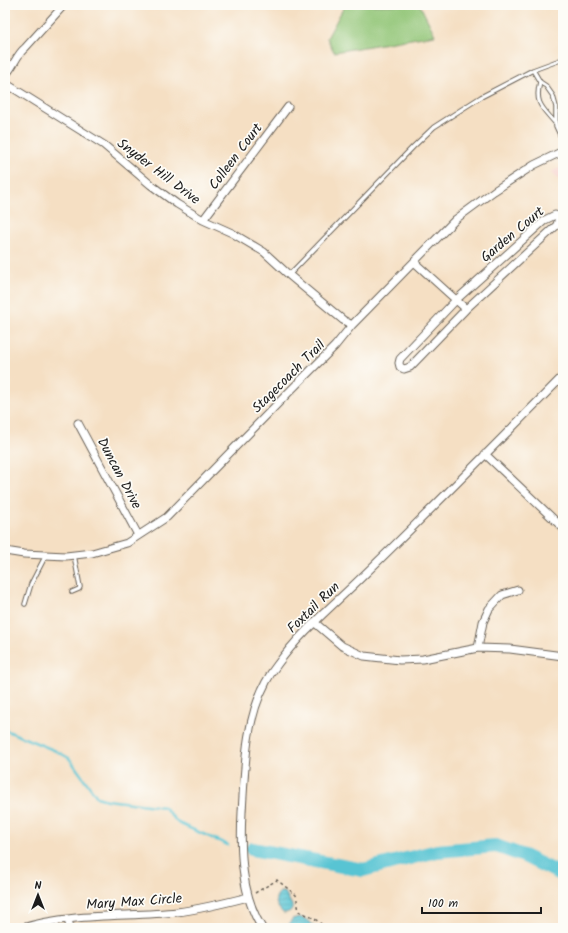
<svg xmlns="http://www.w3.org/2000/svg" width="568" height="933" font-family="Kalam,sans-serif">
  <defs>
    <pattern id="water-rules" width="6" height="5" patternUnits="userSpaceOnUse"><rect width="6" height="5" fill="#59c4d3"/><path d="M0 2.5h6" fill="none" stroke="#4da8b5"/></pattern>
  </defs>
  <rect width="100%" height="100%" fill="#fdfcf7"/>
  <filter id="ink" filterUnits="userSpaceOnUse"><feTurbulence type="fractalNoise" baseFrequency=".025" numOctaves="2"/><feDisplacementMap in="SourceGraphic" scale="8" xChannelSelector="R" yChannelSelector="G"/><feConvolveMatrix kernelMatrix="1 2 1 2 8 2 1 2 1" color-interpolation-filters="sRGB"/></filter>
  <filter id="wash" filterUnits="userSpaceOnUse"><feTurbulence type="fractalNoise" baseFrequency=".012" numOctaves="4" result="noise"/><feDisplacementMap in="SourceGraphic" scale="16" xChannelSelector="R" yChannelSelector="G"/><feGaussianBlur stdDeviation="0.9" result="paint"/><feColorMatrix in="noise" values="0 0 0 0 0 0 0 0 0 0 0 0 0 0 0 0 0 1.4 0 .05"/><feComposite in="paint" operator="in"/></filter>
  <g filter="url(#wash)">
    <rect width="100%" height="100%" fill="#f5dfc3"/>
    <path fill="#f7d0cb" d="M563,166V184L551,172Z"/>
    <path fill="#91c576" stroke="#567049" d="M345,5H420L435,35L334,52L327,38Z"/>
    <path fill="url(#water-rules)" stroke="#3a7078" d="M280,892H285L293,907C291,912 287,913 283,913C277,907 272,899 280,892Z
      M299,917L307,920L317,928H290L289,925L292,919Z"/>
    <g fill="none" stroke-linecap="round" stroke-linejoin="round">
      <path stroke="#59c4d3" stroke-width="2.5" d="M5,730L56,751L69,758L97,797L107,800L164,807L178,823L228,845"/>
      <path stroke="#59c4d3" stroke-width="14" d="M252,849L363,870L437,851L496,846L524,856L563,875"/>
    </g>
  </g>
  <g filter="url(#ink)">
    <g fill="none" stroke-linecap="round" stroke-linejoin="round">
      <g stroke="#686056" stroke-width="5.5">
        <path id="service" d="M533,70L563,59
          M540,82C534,104 543,108 556,124
          M289,275L413,147L434,127L481,97L533,70L540,82L546,86L553,96L556,107V126L563,141
          M72,592L79,589L80,587L74,555
          M25,604L31,584L46,555"/>
      </g>
      <g stroke="#686056" stroke-width="9">
        <path id="minor" d="M5,75C14,67 16,55 25,48L64,5
          M5,83L104,145L151,185L177,204L203,220L232,233L264,252L289,275L343,320L352,325
          M555,215L559,217L557,225L466,309L410,367L404,369L400,367L399,363L400,359L456,300L545,220Z
          M203,220L288,107
          M414,262L466,309
          M78,423L138,535
          M485,454L563,528
          M5,551L24,554L66,556L92,553L127,543L167,517L290,391L335,346L352,325L456,219L494,191L534,165L563,151
          M314,622L342,646L364,656L400,660L423,659L478,648L510,649L563,656
          M478,648L483,622L489,609L502,595L518,590
          M68,919L70,928
          M22,928C72,913 125,917 177,912C201,909 225,903 248,897
          M262,928C241,895 240,850 242,812C245,768 245,721 266,682C269,676 273,670 277,665C302,630 335,604 365,574C432,509 498,442 563,376"/>
      </g>
      <path stroke="#686056" stroke-width="1.5" stroke-dasharray="3 3" stroke-linecap="butt" d="M255,893L277,880L296,895L299,911L315,919L326,928"/>
      <use href="#service" stroke="#fff" stroke-width="3.5"/>
      <use href="#minor" stroke="#fff" stroke-width="7"/>
    </g>
  </g>
  <g text-anchor="middle" stroke-width="3.5" stroke-linejoin="round" paint-order="stroke">
    <g font-size="14" fill="#1c1c1c" stroke="#fdfcf7">
      <text transform="translate(235 156) rotate(-53)" y="5">Colleen Court</text>
      <text transform="translate(159 171) rotate(37)" y="5">Snyder Hill Drive</text>
      <text transform="translate(512 234) rotate(-40)" y="5">Garden Court</text>
      <text transform="translate(288 376) rotate(-45)" y="5">Stagecoach Trail</text>
      <text transform="translate(120 473) rotate(62)" y="5">Duncan Drive</text>
      <text transform="translate(313 607) rotate(-44)" y="5">Foxtail Run</text>
      <text transform="translate(134 901) rotate(-4)" y="5">Mary Max Circle</text>
    </g>
  </g>
  <rect width="568" height="933" fill="none" stroke="#fdfcf7" stroke-width="20"/>
  <g transform="translate(38 895)" stroke="#fdfcf7" stroke-width="3" paint-order="stroke">
  <path d="M0-3L7 15L0 10L-7 15Z" fill="#1c1c1c"/>
  <text y="-6" font-size="11" font-weight="bold" text-anchor="middle" fill="#1c1c1c">N</text>
  </g>
  <path d="M422 907v6h119v-6" fill="none" stroke="#1c1c1c" stroke-width="2"/>
  <text x="428" y="907" font-size="12" fill="#1c1c1c" stroke="#fdfcf7" stroke-width="3" paint-order="stroke">100 m</text>
</svg>
